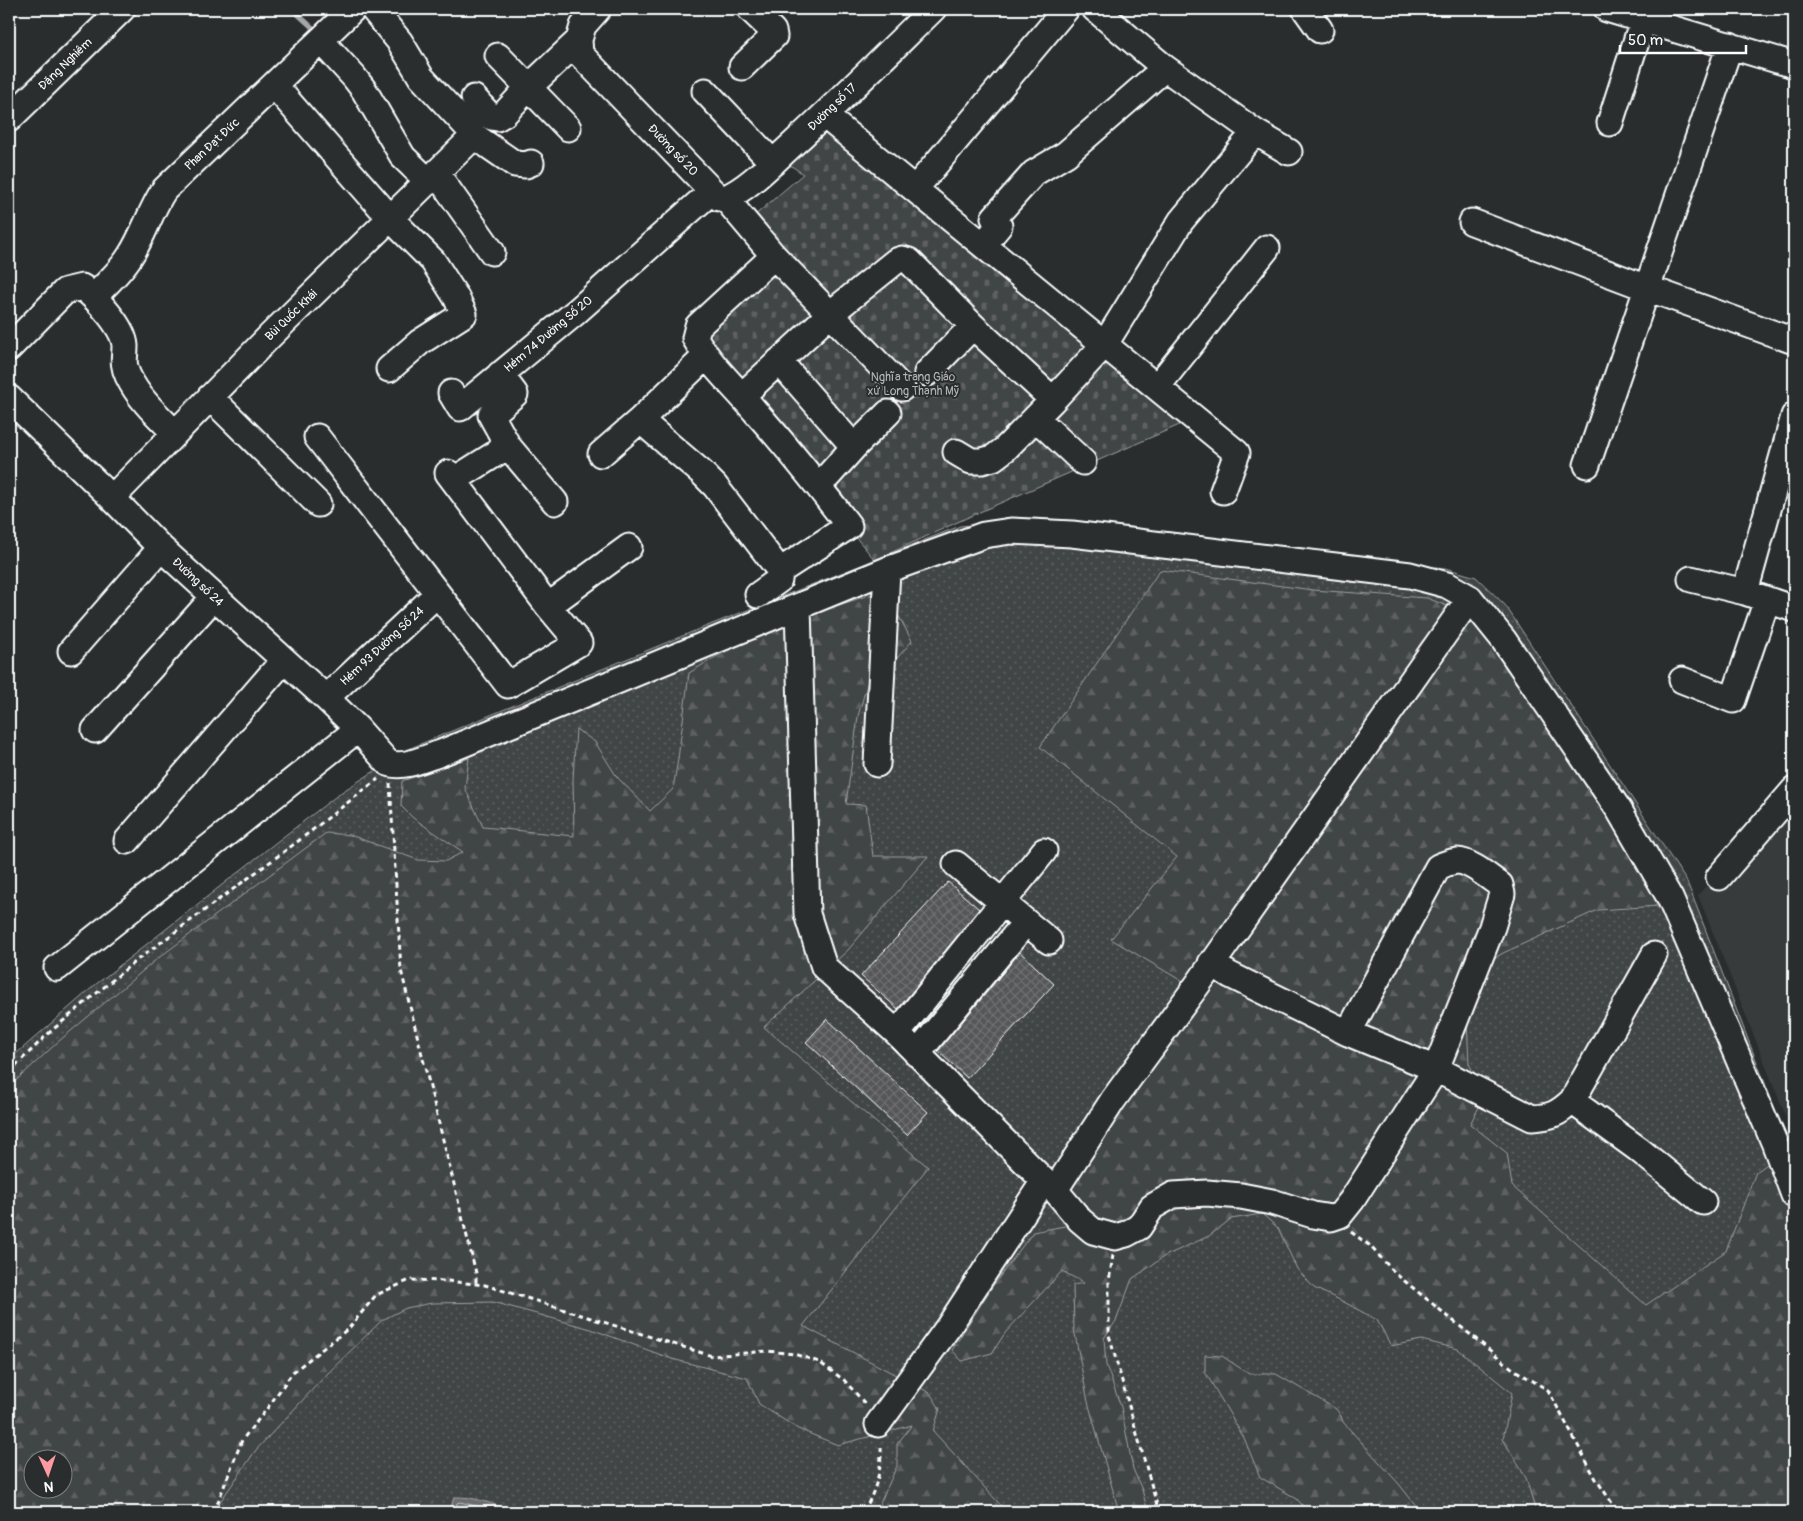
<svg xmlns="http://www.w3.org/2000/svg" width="1803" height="1521" font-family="Pangolin,sans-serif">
  <defs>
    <pattern id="grass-dots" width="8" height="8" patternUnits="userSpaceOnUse" patternTransform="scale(1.25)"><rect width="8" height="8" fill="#414445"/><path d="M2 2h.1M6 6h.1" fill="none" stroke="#5e6061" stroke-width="1.8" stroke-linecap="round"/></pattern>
    <pattern id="forest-firs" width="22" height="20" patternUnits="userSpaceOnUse" patternTransform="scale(1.25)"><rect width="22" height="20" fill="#414445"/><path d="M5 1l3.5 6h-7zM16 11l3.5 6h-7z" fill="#5e6061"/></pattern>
    <pattern id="cemetery-stones" width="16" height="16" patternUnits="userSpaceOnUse" patternTransform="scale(1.25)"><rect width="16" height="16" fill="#414445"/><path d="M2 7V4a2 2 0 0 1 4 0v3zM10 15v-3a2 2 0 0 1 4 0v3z" fill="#5e6061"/></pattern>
    <pattern id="building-cross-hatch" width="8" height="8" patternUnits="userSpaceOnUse" patternTransform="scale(1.25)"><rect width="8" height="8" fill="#555758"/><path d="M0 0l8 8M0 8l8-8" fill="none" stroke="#6e7071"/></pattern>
  </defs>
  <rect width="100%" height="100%" fill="#2a2d2e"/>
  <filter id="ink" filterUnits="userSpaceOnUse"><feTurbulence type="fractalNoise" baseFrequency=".02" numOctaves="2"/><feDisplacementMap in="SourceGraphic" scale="10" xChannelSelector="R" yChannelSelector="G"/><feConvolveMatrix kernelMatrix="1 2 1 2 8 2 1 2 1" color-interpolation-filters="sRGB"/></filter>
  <g filter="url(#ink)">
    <path fill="#373a3b" d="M1794,787V1137L1698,895Z"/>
    <path fill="url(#grass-dots)" stroke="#a0a2a2" fill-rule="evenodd" d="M1010,521L1445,568L1476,577L1505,605L1687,882L1794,1158V1512H9V1060L95,985L279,840L343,791L413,747L692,632L960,526ZM32,1458H62V1488H32Z"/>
    <path fill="url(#forest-firs)" stroke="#a0a2a2" fill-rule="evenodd" d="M1160,570L1313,590L1427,598L1462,612L1492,639L1545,677L1688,904L1598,910L1503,953L1465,976L1469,1064L1486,1094L1470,1124L1507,1153L1512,1186L1646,1305L1726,1251L1756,1172L1787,1150L1794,1169V1512H1536L1526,1478L1503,1439L1512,1393L1458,1349L1421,1340L1391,1346L1377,1320L1342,1301L1314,1288L1297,1269L1278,1228L1262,1214L1231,1219L1209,1236L1165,1256L1132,1279L1116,1321L1104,1338L1106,1365L1121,1407L1133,1469L1142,1490L1148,1512H1119L1088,1402L1074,1329L1073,1285L1084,1283L1062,1271L1005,1333L992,1353L962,1361L952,1350L992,1287L1033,1232L1070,1225L1088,1209L1060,1184L1197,990L1111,939L1177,857L1040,747Z
      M885,590L912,641L890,666L868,681L858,716L846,804L866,805L873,856H928L848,950L764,1027L928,1167L803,1326L930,1393L940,1409L933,1431L1007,1512H876L897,1466V1444L912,1425L838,1445L798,1429L759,1404L747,1378L672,1359L591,1329L493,1302L432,1303L406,1308L382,1320L327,1374L256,1450L213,1512H9V1087L59,1041L157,959L326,833L350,835L418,860L446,861L463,852L413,818L401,806L402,781L469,758L465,788L483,827L574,836L573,779L576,729L595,742L617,777L650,811L673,789L678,759L689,673L759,631ZM32,1458H62V1488H32Z
      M1205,1355L1222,1356L1249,1374H1276L1336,1409L1341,1416L1343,1422L1399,1484L1421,1512H1308L1297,1499L1260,1477L1244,1438L1205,1372Z"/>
    <path fill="url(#cemetery-stones)" stroke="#a0a2a2" d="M828,123L1184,423L975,514L875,560L699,353L695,335L772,250L746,223L803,174L783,160Z"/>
    <path fill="#6a6c6d" stroke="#a6a7a7" d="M454,1497C474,1496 496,1505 514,1512H450Z"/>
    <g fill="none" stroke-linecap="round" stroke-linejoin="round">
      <path stroke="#c3c4c5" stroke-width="1" d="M455,1512L457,1503L460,1502L500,1512"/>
      <path stroke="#a6a7a7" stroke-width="5" d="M292,9L313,28"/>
    </g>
    <path fill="url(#building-cross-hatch)" stroke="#fff" d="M948,882L979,909L898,1009L861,976Z
      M1020,952L1054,984L967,1078L938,1051Z
      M827,1019L928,1112L907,1135L806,1042Z"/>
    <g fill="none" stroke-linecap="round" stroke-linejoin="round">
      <g stroke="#fff" stroke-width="29">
        <path id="minor" d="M373,9L400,42L421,77L472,132L473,135L515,164L526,165L531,163
          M1095,9L1165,68L1255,132L1289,152
          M1305,9L1320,30
          M1607,9L1794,65
          M579,40L580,54L712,191L719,198H725L774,256L902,388
          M321,41L354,77L364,90L403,157L429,182
          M498,56L568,128
          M742,67L774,36L773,31L750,9
          M274,85L391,219L433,261L456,297L464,314L420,342L389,369
          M705,91L773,163
          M474,98L491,117L497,118L504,114L529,87L579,40L583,26L598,9
          M824,115L1237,453L1223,491
          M9,119L122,9
          M1610,123L1643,20
          M437,174L492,252
          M915,189L1066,9
          M725,198C748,189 775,160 793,144C841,100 887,54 933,9
          M1472,222L1647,288L1794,341
          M983,245L999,226L994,218L1034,173L1066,154L1165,68
          M94,297C106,284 121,271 130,256C144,235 150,211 164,190L353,9
          M9,348L65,291L82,287C96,298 124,327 125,346C125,358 122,363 128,376C139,399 157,415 175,433
          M779,361L854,447L828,476
          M927,373L973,326
          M1157,387L1267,248
          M746,392L830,314L896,261L902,259L909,261L973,326L1053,400L1105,344L1181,221L1255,132
          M451,393L460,408L576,312L712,191
          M210,397L318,504
          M9,398L112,498L161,548L326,698L358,729L388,763C404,769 425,758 441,753L887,570L984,535L1011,531L1072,534L1410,575L1447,585L1470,598L1503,639L1619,810L1670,898L1774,1142L1794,1195
          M1794,416L1745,592L1794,609
          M1036,418L1083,462
          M640,420L701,472L715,486L780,571
          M317,437L508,685L579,643L548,606L448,473
          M508,446L555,502
          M854,447L888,413
          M956,452L971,461H982L993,458L1005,449L1053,400
          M601,454L640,420L706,356
          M1587,465L1730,45
          M454,480L508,446L491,415L515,394L500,374
          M112,498L270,336L471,139L473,135
          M1691,579L1745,592
          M758,595L779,580L780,571L849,526C819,487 788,448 755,411C734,386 711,366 695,338L698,326L774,256
          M548,606L629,547
          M798,607L807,914L824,967L897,1033L1044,1181L1055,1190L1080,1220L1093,1231L1115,1237L1126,1234L1139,1227L1152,1207L1173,1195L1207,1193L1241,1196L1272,1202L1313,1215L1331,1218L1340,1215L1352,1200L1436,1069L1492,927L1502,894L1500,885C1490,878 1470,861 1457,861C1450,862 1444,864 1438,867L1348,1033
          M71,651L161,548
          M1682,680L1733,700L1767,600
          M326,698L437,594
          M95,730L214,597
          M877,764L887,570
          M127,841L284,660
          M956,864L1049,941
          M1719,877L1794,790
          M1211,963L1230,975L1348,1033L1436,1069L1532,1118C1551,1117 1558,1114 1572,1101L1654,955
          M57,968L358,729
          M897,1033L1044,851
          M917,1054L1026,922
          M1572,1101L1638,1149L1703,1202
          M1055,1190L1113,1100L1198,984L1470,598
          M878,1424L949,1326L1044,1181"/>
      </g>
      <path stroke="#fff" stroke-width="3" stroke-dasharray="5 4" stroke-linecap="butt" d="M390,783L401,970L476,1273V1284
        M9,1072L51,1031L133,963L297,842L378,779
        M1351,1232L1369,1245L1396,1274L1461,1327L1513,1369L1548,1390L1596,1479L1618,1512
        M1113,1255L1109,1281V1335L1159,1512
        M214,1512L242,1440L266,1410L293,1372L349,1328L376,1295L410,1280L448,1281L485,1285L712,1356L767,1351L794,1354L819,1362L844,1380L867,1406
        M864,1512C876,1488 882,1471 881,1444"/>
      <use href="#minor" stroke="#2a2d2e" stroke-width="25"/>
    </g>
  </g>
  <g text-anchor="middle" stroke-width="4" stroke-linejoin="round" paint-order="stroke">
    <g font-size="12" fill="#fff" stroke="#2a2d2e">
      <text transform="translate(65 64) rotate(-44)" y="4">Đặng Nghiêm</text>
      <text transform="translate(832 107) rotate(-44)" y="4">Đường số 17</text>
      <text transform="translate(212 144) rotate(-43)" y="4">Phan Đạt Đức</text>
      <text transform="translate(673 150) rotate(46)" y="4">Đường số 20</text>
      <text transform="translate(291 315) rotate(-44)" y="4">Bùi Quốc Khái</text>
      <text transform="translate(548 334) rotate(-40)" y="4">Hẻm 74 Đường Số 20</text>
      <text transform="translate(198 582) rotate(43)" y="4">Đường số 24</text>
      <text transform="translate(382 646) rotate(-43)" y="4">Hẻm 93 Đường Số 24</text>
    </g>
    <g font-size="12" fill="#b3b4b5" stroke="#2a2d2e">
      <text x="913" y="381">Nghĩa trang Giáo<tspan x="913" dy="14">xứ Long Thạnh Mỹ</tspan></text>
    </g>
  </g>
  <rect width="1803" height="1521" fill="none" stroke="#2a2d2e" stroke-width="30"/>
  <rect x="15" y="15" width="1773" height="1491" fill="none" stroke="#fff" stroke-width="2" filter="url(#ink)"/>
  <g transform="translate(48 1474) rotate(177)"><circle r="24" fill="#2a2d2e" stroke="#7f8182"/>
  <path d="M0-4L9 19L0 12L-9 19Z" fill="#ff9aa2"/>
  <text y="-8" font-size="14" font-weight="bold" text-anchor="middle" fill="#ffffff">N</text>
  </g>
  <path d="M1620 45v8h126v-8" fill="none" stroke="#ffffff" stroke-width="2.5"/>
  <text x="1628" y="45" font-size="15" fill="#ffffff" stroke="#2a2d2e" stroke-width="4" paint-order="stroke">50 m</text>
</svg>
